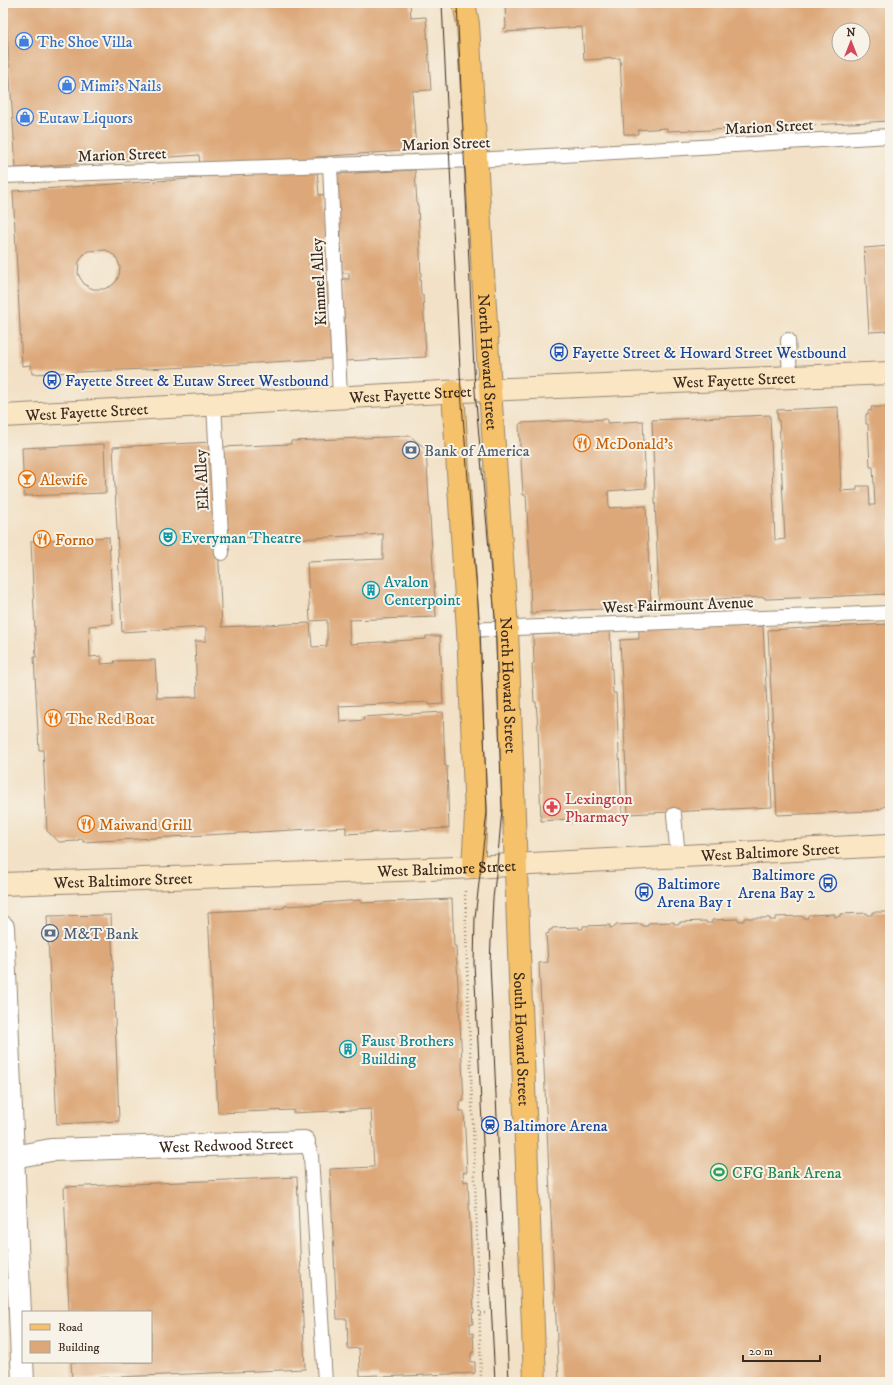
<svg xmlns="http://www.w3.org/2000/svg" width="893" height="1385" font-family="'IM FELL DW Pica',serif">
  <rect width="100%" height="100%" fill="#f7f3e8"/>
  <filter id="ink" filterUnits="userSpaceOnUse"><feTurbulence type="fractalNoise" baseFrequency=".025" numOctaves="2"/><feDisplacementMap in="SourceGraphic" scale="8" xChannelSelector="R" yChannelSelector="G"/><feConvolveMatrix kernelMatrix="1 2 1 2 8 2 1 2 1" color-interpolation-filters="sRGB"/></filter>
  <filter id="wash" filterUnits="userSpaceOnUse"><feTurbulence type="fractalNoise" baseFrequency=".012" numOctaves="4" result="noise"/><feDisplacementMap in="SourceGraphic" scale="16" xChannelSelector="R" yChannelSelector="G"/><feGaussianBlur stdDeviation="0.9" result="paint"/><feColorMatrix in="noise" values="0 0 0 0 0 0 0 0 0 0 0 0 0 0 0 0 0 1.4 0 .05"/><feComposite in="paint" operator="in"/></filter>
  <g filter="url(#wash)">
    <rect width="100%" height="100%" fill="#f2e1c6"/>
    <g id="blocks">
      <path fill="#dda879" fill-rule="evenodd" d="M5,3H410L411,18L426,17L431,90L412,91L416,150L316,157L319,195L327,194L338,358L190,367L32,374L31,365L22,366L13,191L201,178L199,155L16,168ZM106,250L115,256L118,261L120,267L119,275L116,282L111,286L104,289H93L85,285L80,278L78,273L79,262L83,255L88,251Z
        M505,3H890V121L691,131V130L667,131V128L638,130V134H624L620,58L584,60L582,27L505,32L503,29L506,28ZM839,30H863V54H839Z
        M415,170L417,205H418L421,276H420L421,295H423L426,357L345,361L344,354H346L342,279H349V273H342L341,231H338V227H340L337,174Z
        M890,246V331L869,332L864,248Z
        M838,407L841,491L857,490V486H869L870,505H875L873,467H870L868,424H866V414H868V411L872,410L871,407H890V594L769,599H765V597L659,602L652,420L770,415L775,540H778L785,539L779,420H778L777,410Z
        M607,419V423L643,421L646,488L608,491L609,508L646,506L651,607L535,612V614H531L530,582V580H531L526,495H523L519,425L521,423Z
        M410,436L426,449L436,617L349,620L350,644L426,639V636H440L443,704L429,705V702L339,706L340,722L364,720L363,717L443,712L445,766H447L449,828L346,834V827L83,842V839H78V841L59,842L47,831L43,750H39L34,657H36L31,541L109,537L113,624L89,626L90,657L101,656V664L115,663L114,661L155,660L157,698L197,697L195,641H206V627L122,632L113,447L213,442L222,627L310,623L312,647L327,646V620L310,621L307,562L383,559V534L296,539L295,535L234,538L225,530L221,447L291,444V441Z
        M104,444L106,493L24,496L22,448Z
        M890,624V803L880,809L872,811L777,815L768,630Z
        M763,626L772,807L628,814L620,640L639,639V629Z
        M610,631L613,693H616L622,814L621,815V817L594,818L595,821L570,822V819L541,821L538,729L536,702H534L532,664L534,663L533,635Z
        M452,899L454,946H456L464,1101L459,1102L460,1111H464L467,1172H463L464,1182L468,1181L474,1313H472L473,1324H470V1333H473L474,1352L471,1353V1362H475V1373L378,1377V1375L360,1376L359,1348L348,1349L347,1319H337L330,1169L374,1167L371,1109L293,1113V1110L218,1113L208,912L284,908V906L322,904V903L361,900V903Z
        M872,912H890V1382H559L539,963L548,962L546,934L549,933V930H552V928L579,927V929H583V926L610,925V928L615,927V925L642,924L643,926H648V923L674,922V924H680V922L706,921V923H712V920L738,919L739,921H744V918H770V920H776V917L802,916L803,918H808V915L835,914V917L840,916V914L867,913V915H872Z
        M111,915L119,1121L57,1124L47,916Z
        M297,1177L305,1369L72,1379L71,1362H151V1312H69L64,1187Z"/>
    </g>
  </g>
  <g filter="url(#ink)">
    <use href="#blocks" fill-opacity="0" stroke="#968672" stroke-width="1"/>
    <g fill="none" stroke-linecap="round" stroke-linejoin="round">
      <g stroke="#968672" stroke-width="16">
        <path id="service" d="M330,164L340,398
          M3,176L476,160L890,136
          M788,340L790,377
          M214,404L222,553
          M468,630L890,613
          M674,815L678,857
          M304,1142L309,1149L311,1156L325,1382"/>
      </g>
      <g stroke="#968672" stroke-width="24">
        <g id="minor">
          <path id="s1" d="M3,1159L51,1150L304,1142"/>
        </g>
      </g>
      <g stroke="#968672" stroke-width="24">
        <path id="tertiary" d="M3,927L23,1382"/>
      </g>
      <g stroke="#968672" stroke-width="24">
        <g id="secondary">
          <path id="s2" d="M3,416L461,391L890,373"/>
          <path id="s3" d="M3,884L455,868L890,845"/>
        </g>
      </g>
      <g stroke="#968672" stroke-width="24">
        <g id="primary">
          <path id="s4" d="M464,3L468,24L490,390L507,628L535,1382"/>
          <path d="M453,392L468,630L476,815L473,867"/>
        </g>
      </g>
      <path stroke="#968672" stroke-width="2.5" stroke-dasharray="1 3" stroke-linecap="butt" d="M465,891C469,1055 478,1218 481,1382
        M480,1313H488"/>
      <use href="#service" stroke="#fff" stroke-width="14"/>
      <use href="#minor" stroke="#fff" stroke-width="22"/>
      <use href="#tertiary" stroke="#fff" stroke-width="22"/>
      <use href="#secondary" stroke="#fbe6c4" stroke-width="22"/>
      <use href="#primary" stroke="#f5c16b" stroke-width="22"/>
      <path stroke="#3b2a1e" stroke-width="1" d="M442,3L461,391L480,629L487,812L475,918L474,963L495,1382
        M457,3L475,391L495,617L502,809L497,866L493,898L490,963L509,1382"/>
    </g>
  </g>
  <defs>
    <g id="shop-ring" transform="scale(0.9)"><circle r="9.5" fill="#f7f3e8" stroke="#3f7fe0" stroke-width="1.5"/><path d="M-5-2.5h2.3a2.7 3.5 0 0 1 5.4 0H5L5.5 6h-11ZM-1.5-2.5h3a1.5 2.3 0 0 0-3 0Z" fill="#3f7fe0"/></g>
    <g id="bus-ring" transform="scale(0.9)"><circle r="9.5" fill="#f7f3e8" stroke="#1a4fb4" stroke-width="1.5"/><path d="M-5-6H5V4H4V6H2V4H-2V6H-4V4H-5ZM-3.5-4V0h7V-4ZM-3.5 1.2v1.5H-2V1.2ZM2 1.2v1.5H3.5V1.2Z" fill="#1a4fb4"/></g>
    <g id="restaurant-ring" transform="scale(0.9)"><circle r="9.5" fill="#f7f3e8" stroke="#e8710a" stroke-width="1.5"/><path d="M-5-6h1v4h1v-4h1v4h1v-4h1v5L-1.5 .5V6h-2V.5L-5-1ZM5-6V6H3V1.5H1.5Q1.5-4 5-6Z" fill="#e8710a"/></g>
    <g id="bank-ring" transform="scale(0.9)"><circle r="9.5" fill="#f7f3e8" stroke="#5c6f8a" stroke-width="1.5"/><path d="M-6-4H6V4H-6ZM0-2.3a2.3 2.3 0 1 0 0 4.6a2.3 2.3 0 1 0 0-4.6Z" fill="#5c6f8a"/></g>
    <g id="bar-ring" transform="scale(0.9)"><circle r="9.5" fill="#f7f3e8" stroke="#e8710a" stroke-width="1.5"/><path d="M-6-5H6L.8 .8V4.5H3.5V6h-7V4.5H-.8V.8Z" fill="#e8710a"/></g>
    <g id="theatre-ring" transform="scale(0.9)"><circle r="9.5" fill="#f7f3e8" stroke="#0f9aa8" stroke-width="1.5"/><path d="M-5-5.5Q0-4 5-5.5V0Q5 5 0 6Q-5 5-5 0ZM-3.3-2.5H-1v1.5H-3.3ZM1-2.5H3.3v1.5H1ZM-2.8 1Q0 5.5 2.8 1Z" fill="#0f9aa8"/></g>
    <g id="building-ring" transform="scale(0.9)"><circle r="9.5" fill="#f7f3e8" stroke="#0f9aa8" stroke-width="1.5"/><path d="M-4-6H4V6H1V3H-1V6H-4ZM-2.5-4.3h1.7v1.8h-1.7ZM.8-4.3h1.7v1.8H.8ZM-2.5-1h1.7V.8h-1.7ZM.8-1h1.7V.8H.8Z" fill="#0f9aa8"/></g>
    <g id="pharmacy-ring" transform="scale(0.9)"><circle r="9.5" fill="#f7f3e8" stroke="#e0444e" stroke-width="1.5"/><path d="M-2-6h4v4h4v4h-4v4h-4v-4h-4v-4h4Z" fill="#e0444e"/></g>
    <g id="station-ring" transform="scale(0.9)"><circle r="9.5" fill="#f7f3e8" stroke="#1a4fb4" stroke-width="1.5"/><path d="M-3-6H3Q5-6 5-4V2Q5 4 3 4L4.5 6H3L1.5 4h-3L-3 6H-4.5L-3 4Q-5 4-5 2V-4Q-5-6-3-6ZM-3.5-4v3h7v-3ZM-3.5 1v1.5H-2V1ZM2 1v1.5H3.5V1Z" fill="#1a4fb4"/></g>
    <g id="stadium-ring" transform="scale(0.9)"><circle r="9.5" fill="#f7f3e8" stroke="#2e9e5b" stroke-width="1.5"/><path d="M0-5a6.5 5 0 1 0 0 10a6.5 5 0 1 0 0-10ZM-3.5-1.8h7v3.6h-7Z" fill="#2e9e5b"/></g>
  </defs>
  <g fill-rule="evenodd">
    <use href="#shop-ring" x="24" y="41"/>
    <use href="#shop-ring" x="67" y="85"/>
    <use href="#shop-ring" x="25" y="117"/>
    <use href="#bus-ring" x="559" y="352"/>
    <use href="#bus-ring" x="52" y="380"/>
    <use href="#restaurant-ring" x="582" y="443"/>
    <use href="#bank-ring" x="411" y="450"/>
    <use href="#bar-ring" x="27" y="479"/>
    <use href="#theatre-ring" x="168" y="537"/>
    <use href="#restaurant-ring" x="42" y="539"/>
    <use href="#building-ring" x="371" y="590"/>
    <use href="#restaurant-ring" x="53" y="718"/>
    <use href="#pharmacy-ring" x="552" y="807"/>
    <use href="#restaurant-ring" x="86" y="824"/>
    <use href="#bus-ring" x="828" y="883"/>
    <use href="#bus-ring" x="644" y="892"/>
    <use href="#bank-ring" x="50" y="933"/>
    <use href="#building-ring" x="348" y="1049"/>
    <use href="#station-ring" x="490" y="1125"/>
    <use href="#stadium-ring" x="719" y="1172"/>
  </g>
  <g text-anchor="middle" stroke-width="4" stroke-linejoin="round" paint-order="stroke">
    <g font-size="16" fill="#366cbe" stroke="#f7f3e8" text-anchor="start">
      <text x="37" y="47">The Shoe Villa</text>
      <text x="80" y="91">Mimi's Nails</text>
      <text x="38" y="123">Eutaw Liquors</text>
    </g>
    <g font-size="16" fill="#3b2a1e" stroke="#f7f3e8">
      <text transform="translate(769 126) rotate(-3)" y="6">Marion Street</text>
      <text transform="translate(446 143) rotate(-2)" y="6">Marion Street</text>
      <text transform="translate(122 154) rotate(-2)" y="6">Marion Street</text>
      <text transform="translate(318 282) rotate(-93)" y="6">Kimmel Alley</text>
      <text dy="6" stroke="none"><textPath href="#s4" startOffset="360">North Howard Street</textPath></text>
      <text dy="6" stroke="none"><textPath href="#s2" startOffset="732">West Fayette Street</textPath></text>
      <text dy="6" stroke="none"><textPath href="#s2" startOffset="408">West Fayette Street</textPath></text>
      <text dy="6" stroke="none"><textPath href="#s2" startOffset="84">West Fayette Street</textPath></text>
      <text transform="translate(201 480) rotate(-93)" y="6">Elk Alley</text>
      <text transform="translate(678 604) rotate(-2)" y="6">West Fairmount Avenue</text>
      <text dy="6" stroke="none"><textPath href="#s4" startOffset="684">North Howard Street</textPath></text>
      <text dy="6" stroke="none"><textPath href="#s3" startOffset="768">West Baltimore Street</textPath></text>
      <text dy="6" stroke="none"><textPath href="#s3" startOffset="444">West Baltimore Street</textPath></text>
      <text dy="6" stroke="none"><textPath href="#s3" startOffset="120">West Baltimore Street</textPath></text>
      <text dy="6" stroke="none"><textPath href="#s4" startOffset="1038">South Howard Street</textPath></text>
      <text dy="6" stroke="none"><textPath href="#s1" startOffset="224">West Redwood Street</textPath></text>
    </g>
    <g font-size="16" fill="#164399" stroke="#f7f3e8" text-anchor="start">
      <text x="572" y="358">Fayette Street &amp; Howard Street Westbound</text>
      <text x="65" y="386">Fayette Street &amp; Eutaw Street Westbound</text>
      <text x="815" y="880" text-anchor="end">Baltimore<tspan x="815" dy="18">Arena Bay 2</tspan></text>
      <text x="657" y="889">Baltimore<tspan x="657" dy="18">Arena Bay 1</tspan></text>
      <text x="503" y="1131">Baltimore Arena</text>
    </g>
    <g font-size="16" fill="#c56008" stroke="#f7f3e8" text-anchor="start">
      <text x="595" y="449">McDonald's</text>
      <text x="40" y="485">Alewife</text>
      <text x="55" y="545">Forno</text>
      <text x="66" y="724">The Red Boat</text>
      <text x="99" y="830">Maiwand Grill</text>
    </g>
    <g font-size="16" fill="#4e5e75" stroke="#f7f3e8" text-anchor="start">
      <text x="424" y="456">Bank of America</text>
      <text x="63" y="939">M&amp;T Bank</text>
    </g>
    <g font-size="16" fill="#0d838f" stroke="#f7f3e8" text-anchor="start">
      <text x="181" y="543">Everyman Theatre</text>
      <text x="384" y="587">Avalon<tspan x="384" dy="18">Centerpoint</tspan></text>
      <text x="361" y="1046">Faust Brothers<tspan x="361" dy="18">Building</tspan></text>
    </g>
    <g font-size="16" fill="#be3a42" stroke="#f7f3e8" text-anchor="start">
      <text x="565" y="804">Lexington<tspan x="565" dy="18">Pharmacy</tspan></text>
    </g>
    <g font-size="16" fill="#27864d" stroke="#f7f3e8" text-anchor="start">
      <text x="732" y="1178">CFG Bank Arena</text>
    </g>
  </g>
  <rect width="893" height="1385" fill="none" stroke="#f7f3e8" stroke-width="16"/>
  <rect x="22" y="1311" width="130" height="52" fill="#f7f3e8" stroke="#aca397"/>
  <rect x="30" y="1324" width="20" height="6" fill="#f5c16b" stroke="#aca397"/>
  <text x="58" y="1331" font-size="12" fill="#3b2a1e">Road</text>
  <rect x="30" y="1341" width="20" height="12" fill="#dda879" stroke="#aca397"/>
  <text x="58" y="1351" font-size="12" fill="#3b2a1e">Building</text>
  <g transform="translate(851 42)"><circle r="19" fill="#f7f3e8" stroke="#aca397"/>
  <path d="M0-3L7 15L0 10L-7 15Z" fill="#d1495b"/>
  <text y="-6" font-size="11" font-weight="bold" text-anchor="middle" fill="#3b2a1e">N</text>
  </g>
  <path d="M743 1355v6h77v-6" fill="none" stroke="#3b2a1e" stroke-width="2"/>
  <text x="749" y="1355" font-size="12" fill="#3b2a1e" stroke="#f7f3e8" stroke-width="3" paint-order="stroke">20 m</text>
</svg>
